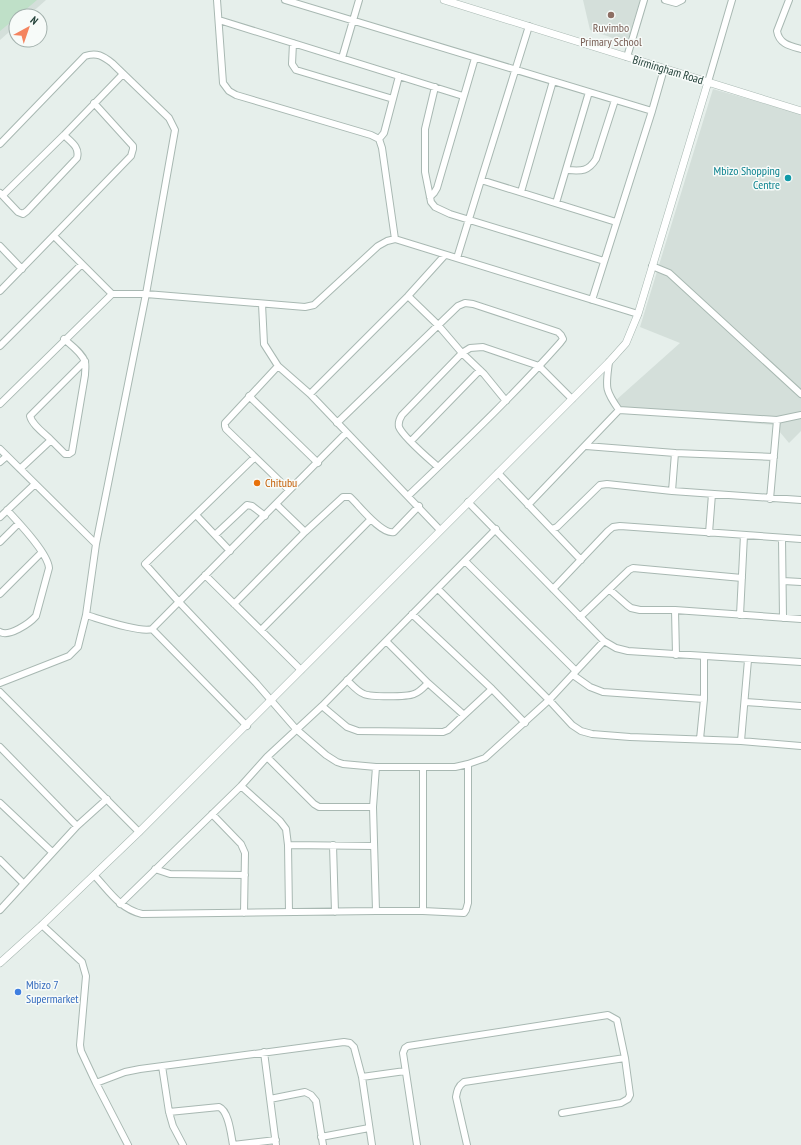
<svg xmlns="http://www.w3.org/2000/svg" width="801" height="1145" font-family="'PT Sans Narrow',sans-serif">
  <rect width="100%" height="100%" fill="#e6efeb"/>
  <path fill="#d4dfda" d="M0,0H46L28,16H16V26L0,40Z
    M583,0H640L627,43L590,30Z
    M713,89L801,114V431L789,443L774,425L619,412L615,401L680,343L640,327Z"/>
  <path fill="#bfe0c8" d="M0,0H37L18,16H16V18L0,31Z"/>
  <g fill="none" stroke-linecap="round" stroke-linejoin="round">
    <g stroke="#a8b8b2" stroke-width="8">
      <path id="minor" d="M217,0L223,83L229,91L236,95L371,135L379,139L382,148L395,239
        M285,0L652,111
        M665,0L676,3L682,0
        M789,0L777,31C779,44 790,46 801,49
        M219,20L463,96
        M293,43L292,64L296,70L393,99
        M627,57L644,0
        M342,58L359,0
        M708,82L732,0
        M435,87L425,129V172L431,202L435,207L450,214L604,261
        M379,139L384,133L399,76
        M0,144L85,56C97,52 103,56 112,63L169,118L175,130L146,294L96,544
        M567,170C581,171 588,172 596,159L615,100
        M481,180L616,222
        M521,192L553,81
        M0,193L18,212L23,214L27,211L77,158C80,147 71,142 64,135
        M3,195L64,135L123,74
        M430,197L434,193L437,188L475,58
        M556,203L589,92
        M54,236L112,294
        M0,246L22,269
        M457,258L481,180L529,26
        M652,266L669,273L801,394
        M0,291L131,156L133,149V146L94,103
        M408,296L438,325L462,353L484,374L506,401
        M592,300L652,111L664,69
        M262,304L264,344L278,366L310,394L440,530
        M0,346L82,264
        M609,362C606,387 604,389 619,410
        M278,366L225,423V426L226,429L289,490
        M310,394L408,296L445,255
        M249,396L318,463
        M0,404L112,294H146L305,307L314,305L378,246L387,241L395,239L638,314
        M337,423L458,306L465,303L473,304L558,332L561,335L563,339L560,343C512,397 460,446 408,496
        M51,440C45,434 32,425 30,416L85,361
        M411,441L480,370
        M586,446L675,453L774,457
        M0,449L96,544L86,615L78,647L69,656L0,683
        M255,457L145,564L179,602L256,683L296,729L326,755L337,762L343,764L376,767H455L468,764L485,758L549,700L604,641
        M0,462L7,456
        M438,467C429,459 403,437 399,427C398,422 400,418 402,415L462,353L470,348L483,347L539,366L572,399
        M20,469L51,440L65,454H69L72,452L85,375C85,371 86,366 85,362C82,353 71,345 64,339
        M498,473L581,560
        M672,491L675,453
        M770,499L777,420
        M468,502L604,641L616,648L628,651L801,662
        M276,504L305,532
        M528,505L619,410L777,420L801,415
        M196,515L230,551
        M0,517L35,484
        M552,529L557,527L600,485L607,484L672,491L801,500
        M709,533L712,494
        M215,535L247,505L252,506L265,516
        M782,538L783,618
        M0,542L19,523
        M465,561L576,671
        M205,575L301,670
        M783,581L801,582
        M438,589L549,700L572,725L581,731L592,734L630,737L741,741L801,746
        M553,589L608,531L613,527L620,526L801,539
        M610,590L627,605L631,608L640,610H675L801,619
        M0,594L42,552
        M234,604L305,532L343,497H350L353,500C361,508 382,535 394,532L419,506
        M675,610L676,655
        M412,614L492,689L525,723
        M86,615C100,619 140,633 152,629L346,433
        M740,615L744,535
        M580,617L629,570L633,568L742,578
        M152,629L247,726
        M261,630L371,519
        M0,632C9,637 29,624 36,616L49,568C48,553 18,522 7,510
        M386,641L428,683L464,715L492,689
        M573,675L590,687L603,692L704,699
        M347,680C352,685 358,692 364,694C370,697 407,697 414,694C420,692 424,687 428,683
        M0,692L139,832
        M745,702L801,706
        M322,706L347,727L358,731L443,732L448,730L464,715
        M700,739L704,699V657
        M741,741L748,660
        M0,747L77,826
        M267,757L314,804L319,807H373
        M423,767V911
        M241,786L280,821L286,829L288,845L289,912
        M0,803L52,852
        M212,814L241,844L245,853L244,913
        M288,845L374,846
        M333,845L335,912
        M0,860L24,884
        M155,869L170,874L245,875
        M95,876C109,891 120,909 142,914L376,911H423L464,913L466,910L468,903V764
        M120,904L241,786L267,757L322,706L496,529
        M0,910L77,826L107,799
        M376,911L373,807L376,767
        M42,925L82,962L86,976L80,1045L81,1051L96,1083L128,1145
        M264,1052L276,1145
        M162,1066L169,1112L173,1126L183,1145
        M362,1077L405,1071
        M96,1083L125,1072L140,1069L344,1042L350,1043L354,1047L362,1077L372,1145
        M270,1099L305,1092L311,1095L316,1101L323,1145
        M169,1112L219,1107C229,1111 231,1135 233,1145L276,1140
        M321,1137L369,1128
        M417,1145L403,1053L405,1048L408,1046L608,1015L617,1020L625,1058L630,1095L628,1099L621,1103L562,1113
        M467,1145L456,1097C457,1091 458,1086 464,1082L625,1058"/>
    </g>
    <g stroke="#a8b8b2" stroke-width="8">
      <path id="tertiary" d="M444,0L801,111
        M0,963L42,925L139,832L609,362L626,343L638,314L708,82"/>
    </g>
    <use href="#minor" stroke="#fff" stroke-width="6"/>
    <use href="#tertiary" stroke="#fff" stroke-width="7"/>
  </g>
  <circle fill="#8d6e63" stroke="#f7fbf9" stroke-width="1.5" cx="611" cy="15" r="4"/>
  <circle fill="#0f9aa8" stroke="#f7fbf9" stroke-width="1.5" cx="788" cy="178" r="4"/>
  <circle fill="#e8710a" stroke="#f7fbf9" stroke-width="1.5" cx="257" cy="483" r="4"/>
  <circle fill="#3f7fe0" stroke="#f7fbf9" stroke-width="1.5" cx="18" cy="992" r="4"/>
  <g text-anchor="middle" stroke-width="3" stroke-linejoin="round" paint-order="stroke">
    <g font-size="12" fill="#785e54" stroke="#f7fbf9">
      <text x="611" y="32">Ruvimbo<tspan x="611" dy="14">Primary School</tspan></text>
    </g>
    <g font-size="12" fill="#24423a" stroke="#f7fbf9">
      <text transform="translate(668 70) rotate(17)" y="4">Birmingham Road</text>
    </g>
    <g font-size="12" fill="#0d838f" stroke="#f7fbf9" text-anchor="end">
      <text x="780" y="175">Mbizo Shopping<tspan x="780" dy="14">Centre</tspan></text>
    </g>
    <g font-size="12" fill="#c56008" stroke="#f7fbf9" text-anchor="start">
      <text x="265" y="487">Chitubu</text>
    </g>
    <g font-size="12" fill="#366cbe" stroke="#f7fbf9" text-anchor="start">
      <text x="26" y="989">Mbizo 7<tspan x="26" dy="14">Supermarket</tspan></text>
    </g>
  </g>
  <g transform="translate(28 28) rotate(40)"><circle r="19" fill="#f7fbf9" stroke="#a3b1ad"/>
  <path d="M0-3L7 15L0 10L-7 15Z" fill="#f4845f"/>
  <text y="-6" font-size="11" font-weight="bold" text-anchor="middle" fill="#24423a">N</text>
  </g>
</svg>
